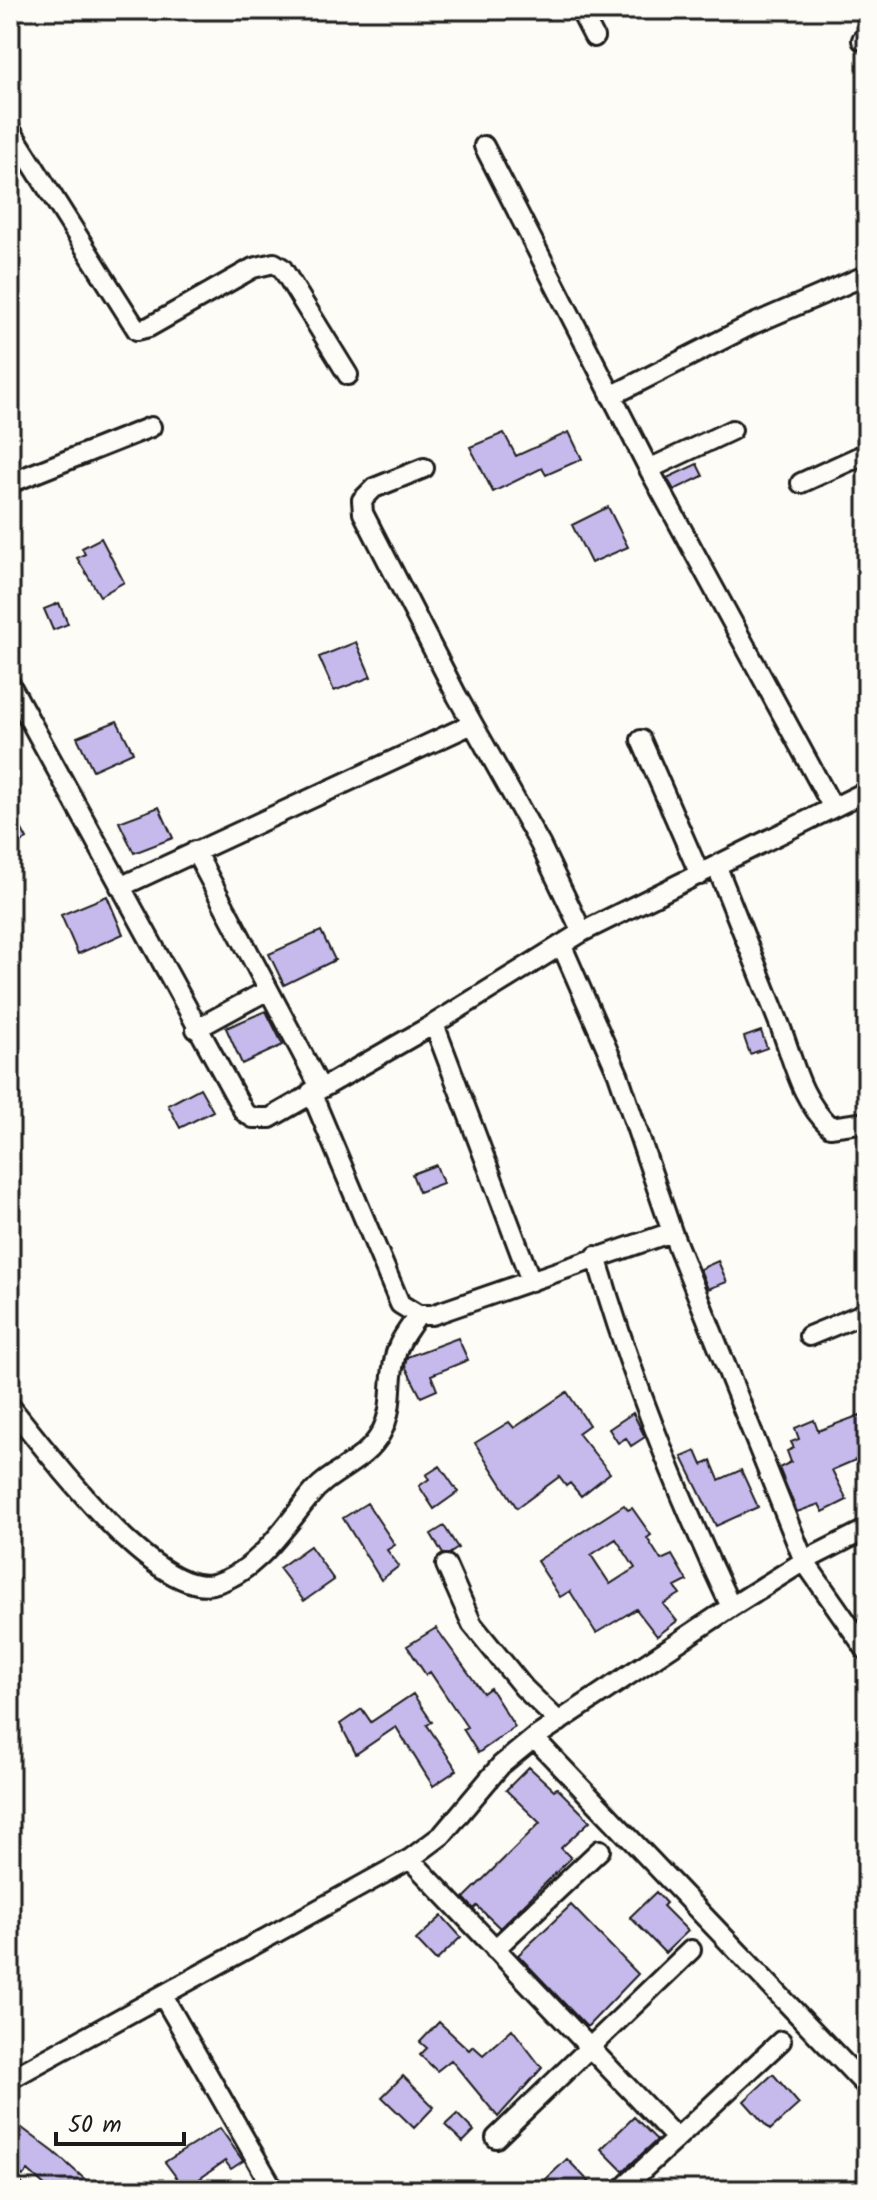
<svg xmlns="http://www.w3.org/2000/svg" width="877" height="2200" font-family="Kalam,sans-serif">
  <rect width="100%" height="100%" fill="#fdfcf7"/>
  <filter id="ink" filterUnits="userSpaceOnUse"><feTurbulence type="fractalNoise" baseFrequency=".0125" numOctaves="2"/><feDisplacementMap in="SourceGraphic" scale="16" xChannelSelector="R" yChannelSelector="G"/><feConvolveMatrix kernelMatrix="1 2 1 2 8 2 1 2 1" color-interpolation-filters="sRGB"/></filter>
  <g filter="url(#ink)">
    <path fill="#c6baec" stroke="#1c1c1c" stroke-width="2" fill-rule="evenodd" d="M569,432L582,459L546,475L542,468L493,492L470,447L504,433L516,456Z
      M697,464L703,476L674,490L667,478Z
      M608,507L628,547L591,563L572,525Z
      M101,538L124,582L100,596L77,558L85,554L82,548Z
      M59,603L68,624L53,630L44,609Z
      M356,642L371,677L334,691L319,657Z
      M117,721L133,752L93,770L77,737Z
      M10,807L27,839L10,848Z
      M159,807L173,838L134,853L119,822Z
      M107,896L123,934L78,954L61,915Z
      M321,931L335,960L284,985L269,954Z
      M266,1011L283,1045L242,1064L226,1028Z
      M761,1031L767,1048L750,1054L744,1037Z
      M200,1088L213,1111L180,1128L168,1105Z
      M436,1165L443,1183L419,1192L412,1174Z
      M718,1261L727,1282L708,1289L700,1269Z
      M458,1338L468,1360L431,1375L437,1390L421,1397L405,1366L407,1357Z
      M567,1392L589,1425L578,1433L610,1473L581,1496L570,1483L566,1486L559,1477L517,1508L475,1443L509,1422L514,1428Z
      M633,1413L645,1437L631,1446L626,1438L618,1443L609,1429Z
      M860,1415L867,1433V1455L832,1470L847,1500L823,1512L819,1504L797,1512L779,1468L791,1462L787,1451L794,1448L791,1442L799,1439L795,1428L814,1420L818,1431Z
      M696,1451L702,1465L711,1461L719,1480L741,1470L758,1507L716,1526L682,1457Z
      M440,1466L458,1492L434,1509L419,1486L429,1479L426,1475Z
      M367,1503L395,1545L387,1550L399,1566L381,1580L343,1518Z
      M624,1505L628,1510L632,1508L651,1535L647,1538L661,1560L672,1555L687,1581L675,1587L680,1594L663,1604L677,1621L657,1636L636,1609L596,1633L570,1591L560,1597L537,1561ZM616,1539L635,1568L610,1584L591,1555Z
      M444,1526L458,1548L449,1554H443L431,1534Z
      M310,1546L334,1580L304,1601L279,1568Z
      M436,1628L483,1693L490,1688L515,1727L478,1753L463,1729L467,1727L430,1672L426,1675L407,1646Z
      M413,1694L432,1722L427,1725L457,1770L433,1786L396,1727L356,1754L340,1724L362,1709L371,1722Z
      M529,1767L554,1790L557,1788L590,1821L561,1848L571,1858L500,1928L477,1906L474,1909L464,1898L540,1823L506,1790Z
      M656,1892L666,1903L663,1906L688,1931L665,1953L630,1917Z
      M571,1905L638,1974L587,2027L518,1955Z
      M442,1916L461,1937L436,1961L416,1940Z
      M439,2022L469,2050L473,2046L483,2055L512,2029L542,2068L498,2117L451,2060L437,2071L420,2055L427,2048L420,2042Z
      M773,2074L799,2104L770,2130L744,2101Z
      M403,2076L434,2107L414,2128L382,2097Z
      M457,2114L474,2131L463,2142L445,2125Z
      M634,2117L657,2140L623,2171L601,2149Z
      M10,2119L54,2152L97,2190H49L28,2171L23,2176L10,2165Z
      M220,2128L243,2161L231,2169L225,2161L198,2180L205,2190H186L165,2162Z
      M567,2159L597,2190H554L545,2180Z"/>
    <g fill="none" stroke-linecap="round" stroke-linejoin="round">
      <g stroke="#1c1c1c" stroke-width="24">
        <path id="minor" d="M580,10L594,37
          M862,40L867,38
          M10,129L137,330L149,327L253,268L274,263L282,268L348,375
          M484,146L649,469L832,806
          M611,396L751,325L867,275
          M424,468L374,488L362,500L363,513L457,696L540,844L582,932
          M649,469L732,430
          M10,483L151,427
          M801,483L867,453
          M10,684L244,1112L253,1118H270L434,1024L582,932L867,791
          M641,740L700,875
          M195,851L320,1087
          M717,867C738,919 758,971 779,1023C794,1061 799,1097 830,1127L867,1122
          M120,887L472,724
          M562,946L618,1074L672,1232L804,1561L867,1651
          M434,1024L531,1281
          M196,1029L268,990
          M311,1092L400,1304L418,1315H432L672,1232
          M596,1256C631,1377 677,1493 731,1607
          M809,1336L867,1312
          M10,1406C46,1450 154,1597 213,1584C255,1574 284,1528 310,1496C330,1470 365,1463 381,1433C395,1407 388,1384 395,1357C398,1341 410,1328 418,1315
          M446,1565L472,1624L524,1688L559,1722
          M534,1738L867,2087
          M410,1859L676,2138
          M495,1949L600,1850
          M163,1996L274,2190
          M10,2079L410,1859L442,1835L501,1765L534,1738L731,1607L804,1561L867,1529
          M496,2138L691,1950
          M10,2187L13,2190
          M621,2190L781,2041"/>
      </g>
      <use href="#minor" stroke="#fdfcf7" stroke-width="18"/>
    </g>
  </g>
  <rect width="877" height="2200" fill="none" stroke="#fdfcf7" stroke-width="40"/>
  <rect x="20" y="20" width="837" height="2160" fill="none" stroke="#1c1c1c" stroke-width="3" filter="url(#ink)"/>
  <path d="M56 2132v12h128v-12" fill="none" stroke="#1c1c1c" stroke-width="4"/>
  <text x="68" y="2132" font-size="24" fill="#1c1c1c" stroke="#fdfcf7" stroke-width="6" paint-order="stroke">50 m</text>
</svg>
